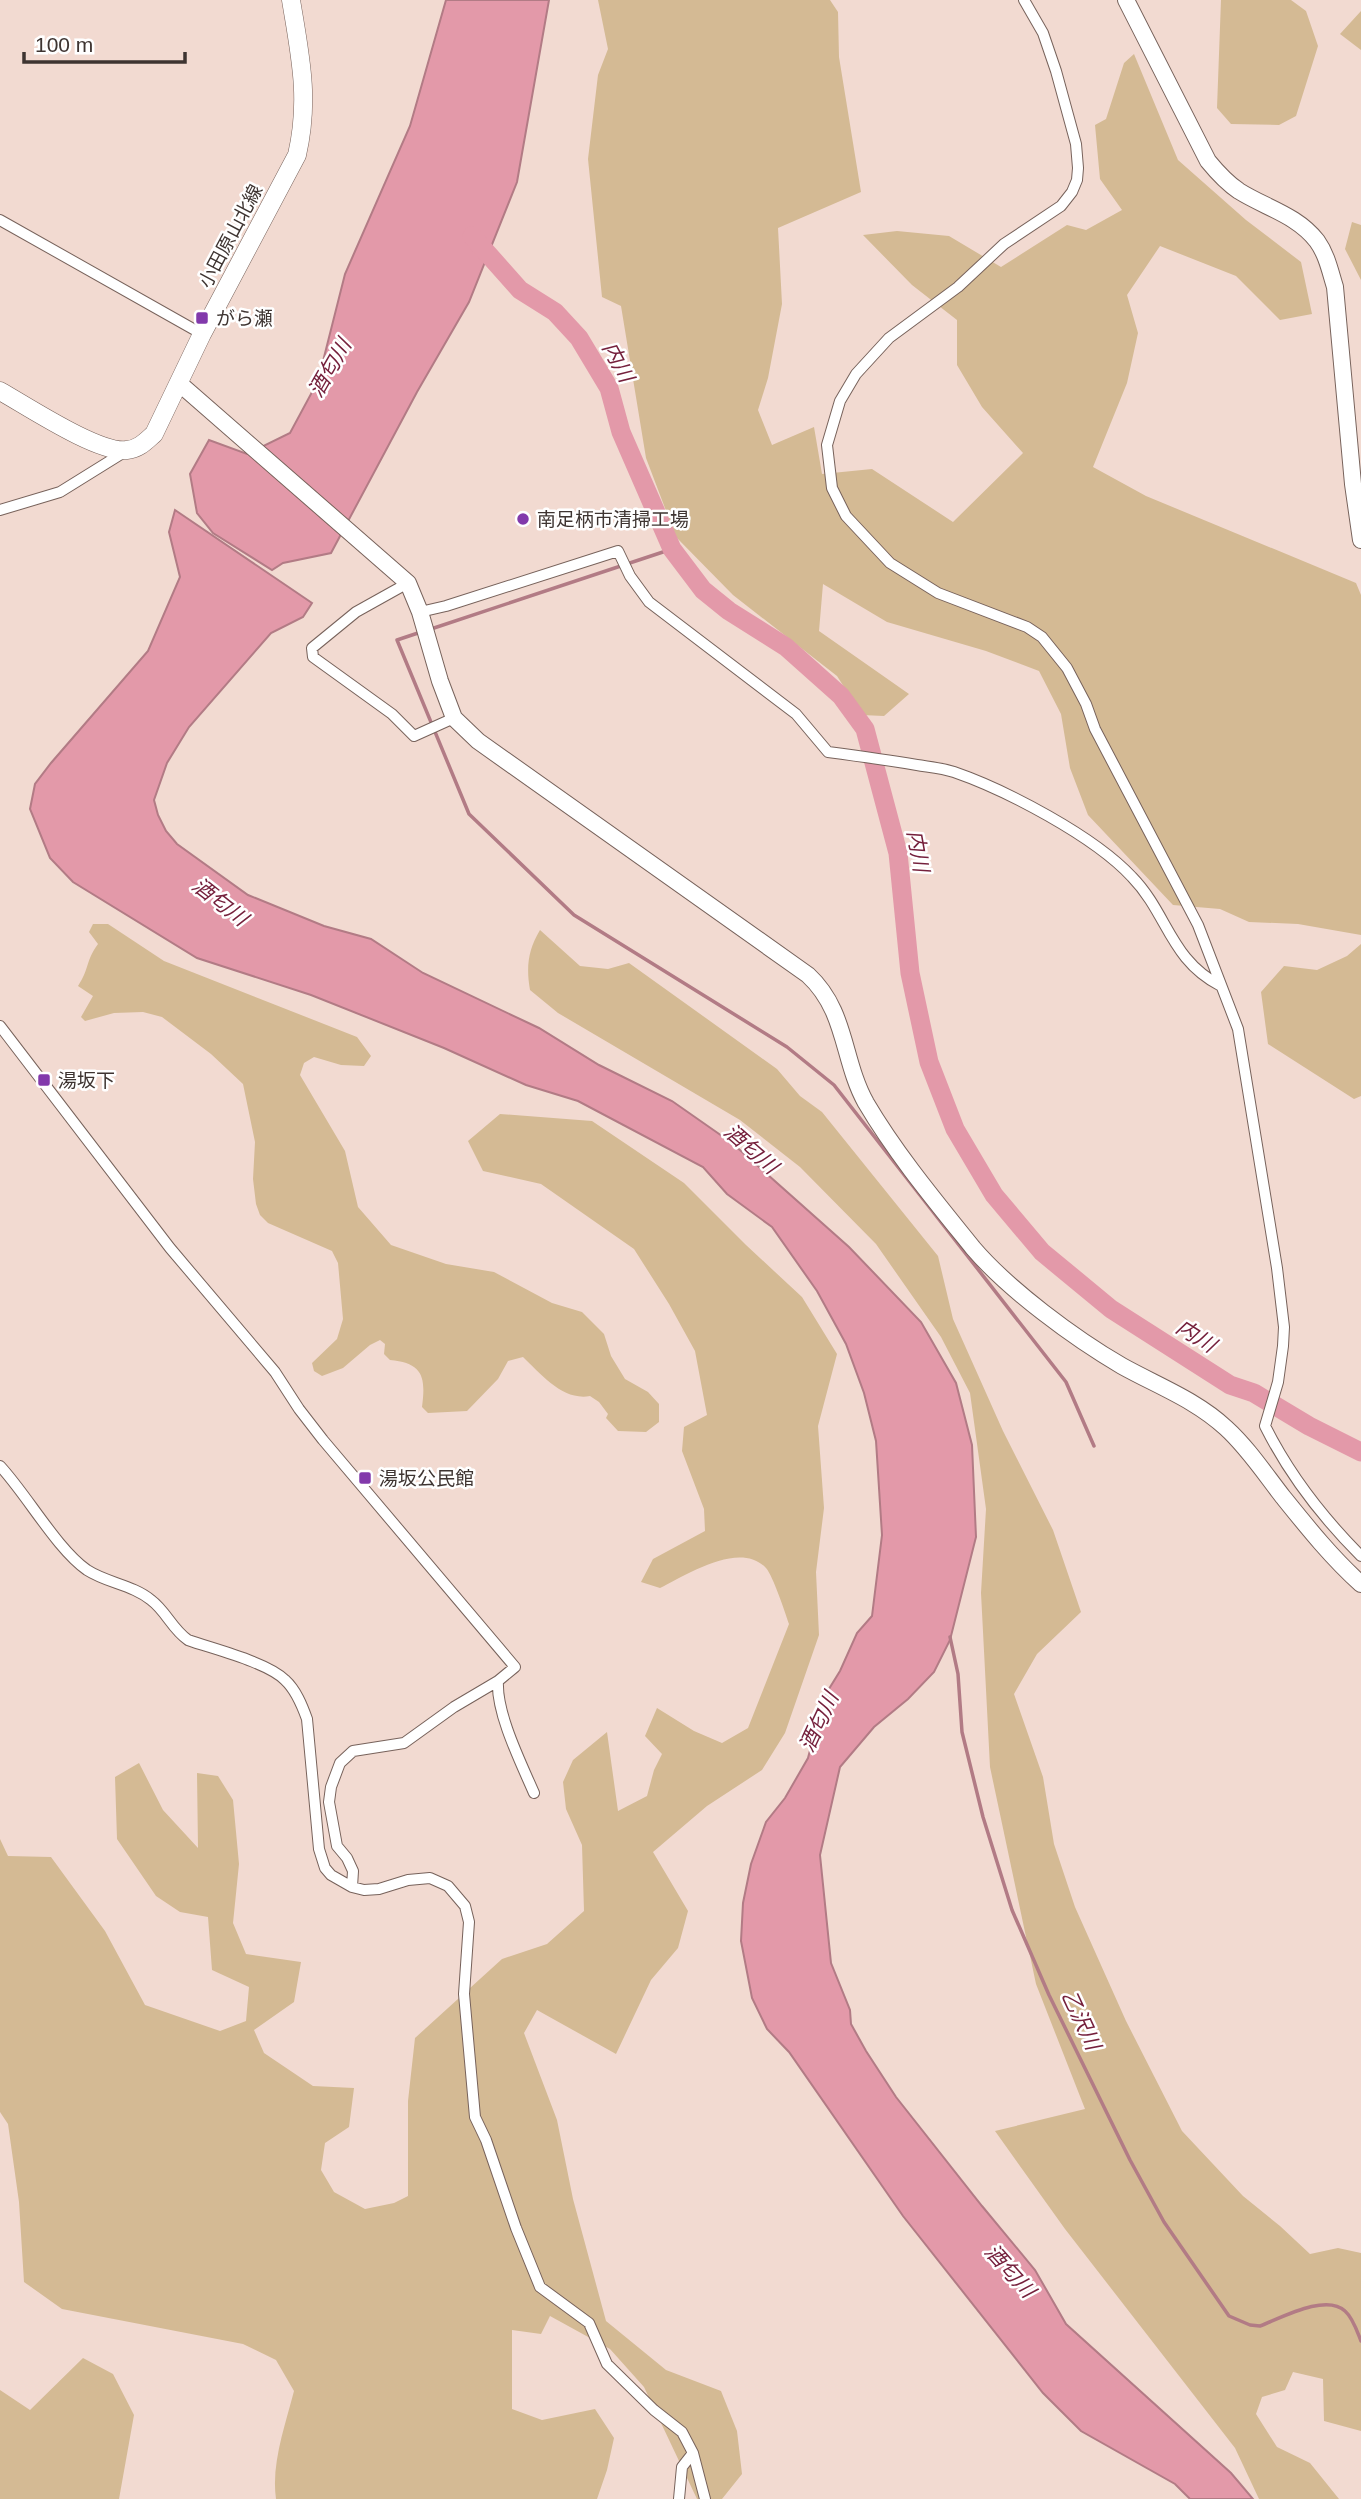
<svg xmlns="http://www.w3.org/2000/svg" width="1361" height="2499" font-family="Arial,'Noto Sans JP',sans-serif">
  <rect width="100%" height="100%" fill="#f2dad1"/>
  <path fill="#d4ba94" d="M598,0H830L838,12L839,57L861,192L778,228L782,304L768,378L758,410L772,445L814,427L822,474L872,469L953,522L1023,453L982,407L957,365V320L912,285L863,235L897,231L949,236L1001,267L1067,225L1086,230L1122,210L1100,179L1095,125L1106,119L1124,63L1134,54L1178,160L1246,220L1301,262L1312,314L1280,320L1236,276L1160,246L1127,295L1138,333L1127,383L1093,467L1146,496L1356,583L1361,595V935L1298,924L1249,922L1220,909L1173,905L1088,815L1070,768L1061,714L1039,671L986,651L887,622L823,584L819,631L909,694L884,716L862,715L837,676L733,595L676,537L646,458L621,306L602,297L588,159L598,75L608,49Z
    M1221,0H1291L1306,11L1318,46L1296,116L1279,125L1231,124L1217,108Z
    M1361,11V50L1340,34Z
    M1352,222L1361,225V280L1345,249Z
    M93,924H108L164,961L357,1037L371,1056L364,1066L341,1065L314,1057L304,1063L300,1075L345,1151L358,1207L391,1245L446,1264L494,1272L552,1303L582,1312L604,1334L611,1356L625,1379L648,1392L659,1404V1422L646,1432L618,1431L606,1418L608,1414L599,1402L590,1396C563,1401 542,1375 523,1357L508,1361L498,1379L467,1411L428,1413L422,1407C426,1377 423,1363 390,1360L384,1354L385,1344L380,1340L370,1345L343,1368L322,1376L314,1371L312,1363L337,1339L343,1319L338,1263L332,1251L268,1223L260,1215L256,1204L253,1179L255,1142L243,1084L211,1054L162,1017L143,1012L114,1013L85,1021L81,1017L93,996L78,986C89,970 86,960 98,944L89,932Z
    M540,930L580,966L608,969L629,963L777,1069L800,1096L822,1112L938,1256L953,1319L1003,1431L1053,1530L1081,1612L1037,1654L1014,1694L1043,1777L1054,1844L1075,1907L1126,2021L1182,2131L1243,2196L1280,2226L1310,2254L1338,2248L1361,2253V2431L1324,2421L1323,2379L1293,2372L1285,2390L1262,2397L1256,2414L1277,2447L1310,2463L1339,2499H1259L1235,2448L1065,2229L995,2131L1085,2109L1036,1984L990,1767L981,1593L986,1509L970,1393L941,1337L876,1244L800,1167L740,1120L558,1013L530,990C526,967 528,950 540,930Z
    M1361,944V1096L1354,1099L1268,1044L1261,992L1284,966L1317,970L1347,956Z
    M500,1114L592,1121L684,1183L746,1245L802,1297L837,1354L818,1426L824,1508L816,1572L819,1635L785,1733L762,1770L707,1806L653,1852L688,1911L678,1948L651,1980L616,2054L537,2010L524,2033L557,2120L573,2199L606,2321L666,2370L721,2391L737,2431L742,2474L722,2499H697L644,2387L610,2349L550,2316L541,2334L512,2330V2409L542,2420L595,2409L614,2438L607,2470L597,2499H276C271,2464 285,2426 294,2391L276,2360L243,2344L62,2309L24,2282L19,2202L8,2124L0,2112V1839L8,1856L51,1857L105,1931L145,2005L220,2031L246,2021L249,1987L212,1970L208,1917L180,1912L156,1896L117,1839L115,1777L139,1763L163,1810L198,1848L197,1773L218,1776L233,1800L239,1864L233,1923L246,1954L301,1962L294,2002L254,2030L264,2053L313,2086L354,2088L349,2127L325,2143L321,2170L334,2192L365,2209L394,2203L408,2196V2101L415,2038L502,1959L547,1944L584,1911L582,1845L566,1809L563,1782L573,1760L607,1732L618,1811L647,1796L654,1770L662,1754L645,1736L657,1708L694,1731L722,1743L748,1728L789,1624C785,1612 773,1576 766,1568C740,1540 686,1575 660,1588L641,1582L653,1559L705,1531L704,1509L682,1451L684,1427L707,1415L695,1351L669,1304L634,1249L541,1184L483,1171L468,1141Z
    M83,2358L113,2374L134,2415L119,2499H0V2390L30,2410Z"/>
  <path fill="#e399a9" stroke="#b27b85" stroke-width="2" d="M446,0H549L517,182L469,302L417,392L331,553L283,563L272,570L213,533L197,513L190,474L209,440L247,454L290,433L318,381L345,274L410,126Z
    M175,510L312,603L303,617L271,633L189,727L167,763L154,800L158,815L166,831L177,844L248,895L324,926L371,939L423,973L539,1028L599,1065L672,1101L732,1143L849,1247L921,1322L956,1383L972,1445L976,1537L950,1640L934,1672L908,1699L874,1727L840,1767L820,1855L831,1963L850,2010L851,2024L866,2051L896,2097L982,2206L1035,2270L1066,2324L1231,2473L1253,2499H1190L1175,2484L1081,2431L1043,2393L903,2216L789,2052L767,2029L752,1998L741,1941L743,1903L751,1864L766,1822L785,1798L808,1758L824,1697L840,1671L857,1633L872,1616L882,1535L876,1441L864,1393L846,1344L817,1291L772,1227L727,1194L703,1167L578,1101L526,1085L444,1048L311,995L197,958L73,882L50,858L30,809L35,784L51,763L148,651L180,577L169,532Z"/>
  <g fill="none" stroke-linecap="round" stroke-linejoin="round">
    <path stroke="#b27b85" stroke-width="3.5" d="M431,629L672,549
      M421,632L397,640L469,814L574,915L787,1047L834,1085L1066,1382L1094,1446
      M950,1637L958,1674L962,1732L983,1817L1012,1910L1049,1995L1130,2160L1164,2222L1229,2316L1250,2325L1260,2326C1281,2318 1326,2293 1345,2311C1353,2318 1357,2331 1361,2341"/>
    <path stroke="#e399a9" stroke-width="19" d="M472,236L520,290L555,312L579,338L609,388L621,432L672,549L703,590L729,611L786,647L841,696L865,729L898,853L910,973L929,1062L955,1129L994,1195L1042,1252L1111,1309L1230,1385L1254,1393L1309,1426L1361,1452"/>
    <g stroke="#77625b" stroke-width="12">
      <path id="street" d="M1024,0L1043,33L1056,71L1076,144L1078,168L1077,180L1072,192L1061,206L1004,244L958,287L889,338L856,374L840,401L827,445L832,488L846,516L890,563L938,593L1027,627L1042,637L1067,668L1086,704L1095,729L1198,925L1238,1029L1277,1268L1284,1327L1283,1346L1278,1382L1265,1426C1290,1476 1322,1517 1361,1556
        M0,220L202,334
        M0,510L60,492L126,451
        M408,583L356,612L312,648L313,657L392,714L414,736L454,718
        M420,612L446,606L618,551L630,576L649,602L796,714L828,752C858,756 887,760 917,765C929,767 942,768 954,772C1006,790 1094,836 1132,877C1168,914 1170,960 1221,986
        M0,1026L170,1248L275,1372L299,1409L323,1440L515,1667L498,1681L454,1707L404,1743L353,1751L340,1763L331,1787L329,1802L337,1846L347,1858L353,1871L352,1887
        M0,1466C27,1495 57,1549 87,1570C107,1583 133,1585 151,1600C166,1611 172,1629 188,1640C213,1649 267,1662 285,1680C296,1690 302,1705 307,1719L319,1849L325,1868L331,1875L352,1887L364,1890L379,1889L408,1880L430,1878L448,1886L465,1906L469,1922L464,1994L475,2117L486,2140L516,2228L540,2287L589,2323L607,2364L654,2410L682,2432L693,2453L705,2499
        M498,1681C496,1713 521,1763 534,1793
        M679,2499L682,2467L693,2453"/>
    </g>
    <g stroke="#77625b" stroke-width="18">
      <path id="secondary" d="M1126,0L1208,161C1217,172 1227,183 1239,191C1266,208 1297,215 1317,241C1327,255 1330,271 1335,287L1353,484L1361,540
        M180,384L408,583L420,612L440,681L454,718L478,741L808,975C847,1011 842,1060 866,1103C896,1154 936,1202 973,1248C1009,1290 1074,1338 1122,1366C1158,1386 1196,1400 1226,1428C1248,1448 1265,1474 1283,1497C1308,1528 1332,1558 1361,1584"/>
    </g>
    <g stroke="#77625b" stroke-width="19">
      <path id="primary" d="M0,391C27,406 99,454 127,450C139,449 146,441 154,434L202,334L297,155C310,99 300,55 291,0"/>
    </g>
    <use href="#street" stroke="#fff" stroke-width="10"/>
    <use href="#secondary" stroke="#fff" stroke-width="16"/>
    <use href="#primary" stroke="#fff" stroke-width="18"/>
  </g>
  <g fill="#8239ab" stroke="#fff" stroke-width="2.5">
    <rect x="195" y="311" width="14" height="14" rx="3.5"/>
    <circle cx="523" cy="519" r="7"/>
    <rect x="37" y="1073" width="14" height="14" rx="3.5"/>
    <rect x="358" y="1471" width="14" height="14" rx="3.5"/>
  </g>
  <g text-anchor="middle" stroke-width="5" stroke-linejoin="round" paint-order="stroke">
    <g font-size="19" fill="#3e3431" stroke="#fff">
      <text transform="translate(230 236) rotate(-62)" y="7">小田原山北線</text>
    </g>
    <g font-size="19" fill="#3e3431" stroke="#fff" text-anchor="start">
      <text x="216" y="325">がら瀬</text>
      <text x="537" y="526">南足柄市清掃工場</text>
      <text x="58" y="1087">湯坂下</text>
      <text x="379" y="1485">湯坂公民館</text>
    </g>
    <g font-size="21" font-style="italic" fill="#75203c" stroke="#fff">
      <text transform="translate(618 362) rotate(62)" y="7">内川</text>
      <text transform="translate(330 368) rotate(-60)" y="7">酒匂川</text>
      <text transform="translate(918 851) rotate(80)" y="7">内川</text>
      <text transform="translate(220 902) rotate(38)" y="7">酒匂川</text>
      <text transform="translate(751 1149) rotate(41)" y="7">酒匂川</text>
      <text transform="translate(1196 1336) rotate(32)" y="7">内川</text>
      <text transform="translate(819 1722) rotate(-65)" y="7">酒匂川</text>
      <text transform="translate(1081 2020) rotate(65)" y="7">乙沢川</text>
      <text transform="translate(1010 2271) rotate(48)" y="7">酒匂川</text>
    </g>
  </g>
  <path d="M24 52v10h161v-10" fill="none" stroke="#3e3431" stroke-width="3.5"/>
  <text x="35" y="52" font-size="21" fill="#3e3431" stroke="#ffffff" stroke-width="5" paint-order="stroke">100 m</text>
</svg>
